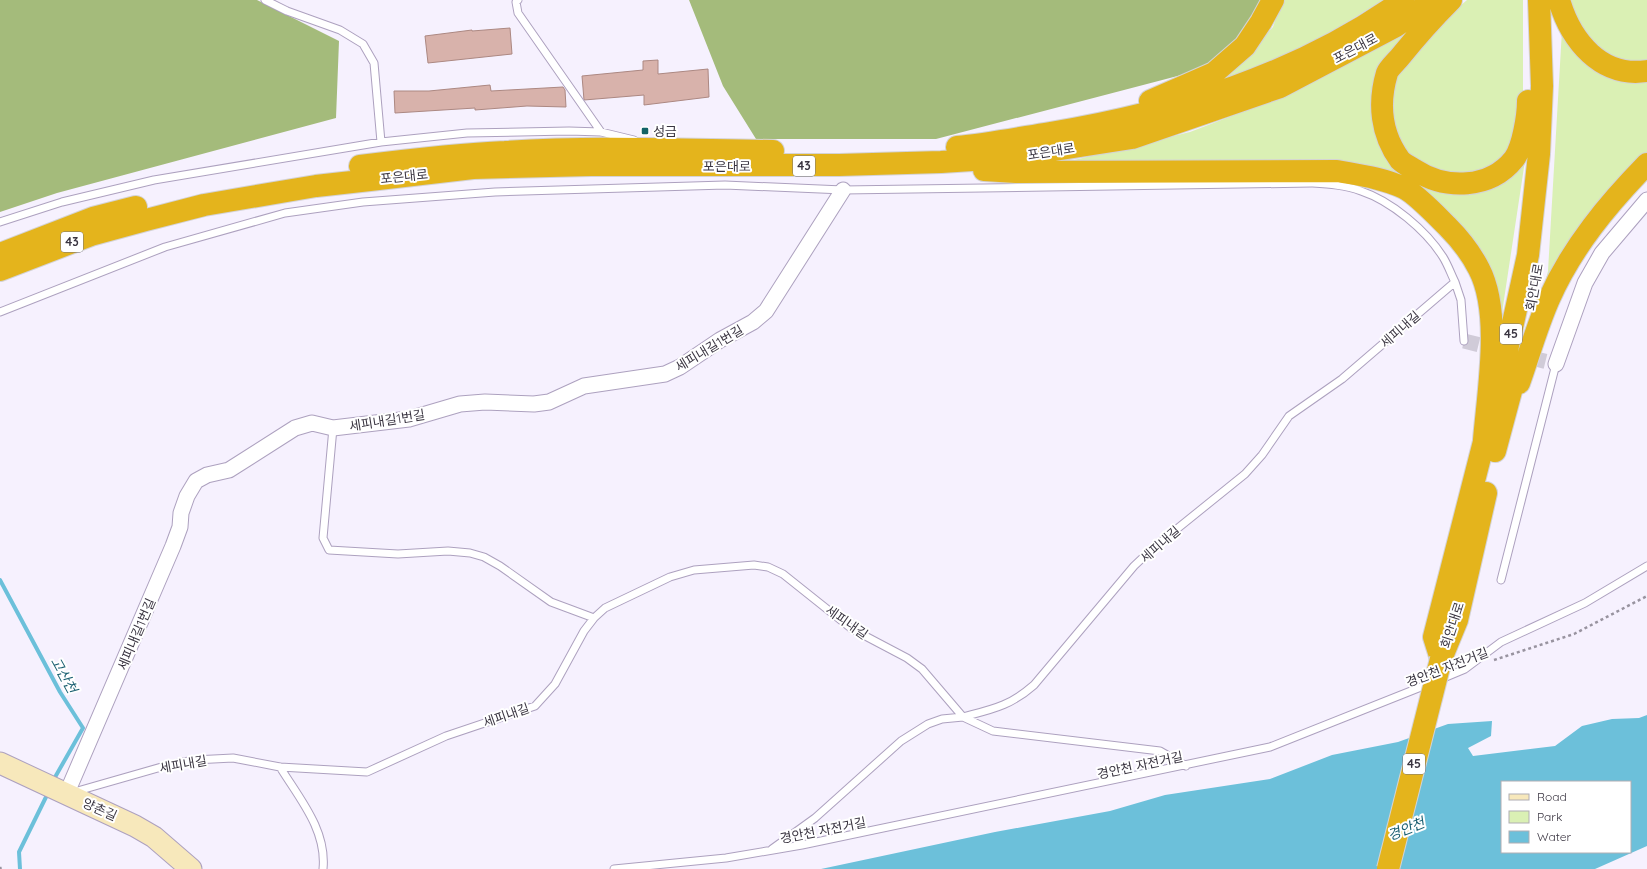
<svg xmlns="http://www.w3.org/2000/svg" width="1647" height="869" font-family="Quicksand,'Noto Sans KR',sans-serif">
  <rect width="100%" height="100%" fill="#f6f1fe"/>
  <path fill="#daf0b4" d="M1282,0H1383C1340,27 1276,66 1227,77L1273,27Z
    M1467,0H1523V96L1519,134L1500,165L1481,176L1435,174L1404,151L1393,133V75L1414,46Z
    M1571,0H1647V62L1643,63L1615,58L1602,51L1573,18Z
    M1414,27L1385,70L1381,140L1447,192L1526,154L1500,326L1494,291L1390,175L1062,163L1190,132L1268,102Z
    M1562,30L1647,80V154L1537,316L1548,271Z"/>
  <path fill="#a4bb7b" d="M0,0H257L339,41L336,118L57,193L0,212Z
    M689,0H1263L1228,53L1189,73L936,139H756L723,86Z"/>
  <path fill="#6cc0da" fill-rule="evenodd" d="M1647,715V846L1595,869H821L995,832L1110,811L1165,795L1270,779L1332,755L1398,742L1448,724L1492,721L1491,736L1468,748L1473,756L1555,746L1582,726L1612,719L1639,718ZM1502,782H1630V852H1502Z"/>
  <g fill="none" stroke-linecap="round" stroke-linejoin="round">
    <path stroke="#6cc0da" stroke-width="4" d="M0,580L60,692L83,728L54,779
      M20,869L19,852L47,795"/>
  </g>
  <path fill="#d8b2ab" stroke="#ac8882" d="M510,28L512,54L428,63L425,36L472,30V31Z
    M658,60V74L708,69L709,97L644,105V95L584,100L582,76L643,70V61Z
    M490,85L491,91L563,87L565,90L566,107L527,106L475,110V108L395,113L394,91H429Z"/>
  <g fill="none" stroke-linecap="round" stroke-linejoin="round">
    <path stroke="#d0cbd8" stroke-width="15" stroke-dasharray="15 8" stroke-linecap="butt" d="M1464,341L1556,364"/>
    <g stroke="#ada1bf" stroke-width="9">
      <path id="lane" d="M265,0L287,11L340,30L363,44L374,63L381,142
        M518,0L516,2L518,13L601,132
        M0,222L62,202L154,180L381,142L467,133L569,131L601,132L634,140
        M0,312L165,247L285,213L363,202L495,192L725,185L843,190L1312,183C1328,184 1345,185 1361,191C1391,201 1426,230 1443,257C1448,265 1451,274 1455,282
        M333,428L323,538L329,550L398,554L448,551L470,553L484,557L500,566L551,602L594,618
        M1501,580L1556,364
        M1441,679L1465,669L1501,642L1585,603L1647,566
        M280,767C299,798 327,830 323,869
        M74,792L165,766L194,760L233,758L280,767L367,772L446,736L535,706L555,684L584,631L594,618L605,608L670,577L694,570L754,565L768,567L783,574L852,629L907,658L922,669L963,717C993,709 1010,706 1034,685L1134,566L1152,549L1245,474L1262,455L1289,416L1342,379L1455,282L1461,300L1464,341
        M772,849L815,818L901,741L928,724L942,719L963,717L993,731L1160,751L1186,766
        M614,869L726,858L802,845L1270,747L1431,683"/>
    </g>
    <g stroke="#ada1bf" stroke-width="17">
      <path id="street" d="M1556,364L1585,283L1602,253L1647,200
        M66,795L173,546L180,527L181,513L187,496L196,481L207,475L229,470L295,428L312,423L333,428L409,419L460,404L485,402L534,404L549,402L584,386L665,374L680,367L720,340L753,322L766,311L843,190"/>
    </g>
    <g stroke="#ada1bf" stroke-width="23">
      <path id="secondary" d="M0,763L135,826L154,837L191,869"/>
    </g>
    <g stroke="#d4d3d5" stroke-width="24">
      <path id="highway" d="M1451,0C1433,18 1416,37 1400,57C1396,62 1389,68 1387,73C1378,103 1381,134 1400,160C1404,164 1410,167 1415,170C1446,190 1490,189 1514,159C1523,147 1528,115 1528,101
        M1559,0C1571,41 1601,78 1647,71
        M1150,101L1214,73L1245,46L1261,22L1273,0
        M957,147C988,144 1019,138 1050,133C1175,112 1299,75 1403,0
        M360,166C408,160 457,154 505,152C594,146 684,150 773,151
        M984,170L1016,172L1337,171C1359,175 1383,178 1404,188C1416,194 1437,216 1447,226C1460,239 1471,253 1479,269C1502,313 1488,391 1484,440
        M0,254L93,218L136,207
        M0,270L91,235L146,220L204,205L316,186L370,180L473,168L591,165H839L941,162L1003,158L1132,138L1280,87L1396,26L1434,0
        M1500,382L1528,255L1539,154L1542,86L1539,0
        M1519,383C1529,355 1537,326 1549,299C1572,247 1608,204 1647,164
        M1495,451L1518,365
        M1441,659L1434,637L1488,426
        M1441,659L1457,620L1486,493"/>
    </g>
    <path stroke="#98939f" stroke-width="2.5" stroke-dasharray="3 3" stroke-linecap="butt" d="M1494,660L1574,634L1647,596
      M0,867L1,869"/>
    <use href="#lane" stroke="#fff" stroke-width="7"/>
    <use href="#street" stroke="#fff" stroke-width="15"/>
    <use href="#secondary" stroke="#f7e8bb" stroke-width="21"/>
    <use href="#highway" stroke="#e4b41c" stroke-width="22"/>
    <g stroke="#d4d3d5" stroke-width="24" stroke-linecap="butt">
      <path id="highway-bridge" d="M1388,869L1441,659"/>
    </g>
    <use href="#highway-bridge" stroke="#e4b41c" stroke-width="22"/>
  </g>
  <rect fill="#136367" stroke="#fff" stroke-width="1.5" x="641" y="127" width="8" height="8" rx="2"/>
  <g text-anchor="middle" stroke-width="4" stroke-linejoin="round" paint-order="stroke">
    <g fill="#fff" stroke="#75727a" stroke-width="1">
      <rect x="793" y="156" width="22" height="20" rx="3"/>
      <rect x="61" y="232" width="22" height="20" rx="3"/>
      <rect x="1500" y="324" width="22" height="20" rx="3"/>
      <rect x="1403" y="754" width="22" height="20" rx="3"/>
    </g>
    <g font-size="12" font-weight="bold" fill="#3a3541">
      <text x="804" y="170">43</text>
      <text x="72" y="246">43</text>
      <text x="1511" y="338">45</text>
      <text x="1414" y="768">45</text>
    </g>
    <g font-size="13" fill="#3a3541" stroke="#fff">
      <text transform="translate(1355 48) rotate(-28)" y="5">포은대로</text>
      <text transform="translate(1051 151) rotate(-9)" y="5">포은대로</text>
      <text x="727" y="171">포은대로</text>
      <text transform="translate(404 176) rotate(-6)" y="5">포은대로</text>
      <text transform="translate(1534 287) rotate(-80)" y="5">회안대로</text>
      <text transform="translate(1400 329) rotate(-41)" y="5">세피내길</text>
      <text transform="translate(709 348) rotate(-31)" y="5">세피내길1번길</text>
      <text transform="translate(387 420) rotate(-9)" y="5">세피내길1번길</text>
      <text transform="translate(1160 544) rotate(-41)" y="5">세피내길</text>
      <text transform="translate(847 622) rotate(35)" y="5">세피내길</text>
      <text transform="translate(1452 625) rotate(-72)" y="5">회안대로</text>
      <text transform="translate(136 634) rotate(-67)" y="5">세피내길1번길</text>
      <text transform="translate(1447 667) rotate(-21)" y="5">경안천 자전거길</text>
      <text transform="translate(506 715) rotate(-19)" y="5">세피내길</text>
      <text transform="translate(183 764) rotate(-10)" y="5">세피내길</text>
      <text transform="translate(1140 765) rotate(-12)" y="5">경안천 자전거길</text>
      <text transform="translate(100 809) rotate(24)" y="5">양촌길</text>
      <text transform="translate(823 830) rotate(-11)" y="5">경안천 자전거길</text>
    </g>
    <g font-size="13" fill="#3a3541" stroke="#fff" text-anchor="start">
      <text x="653" y="136">성금</text>
    </g>
    <g font-size="14" font-style="italic" fill="#1a5f71" stroke="#fff">
      <text transform="translate(64 675) rotate(61)" y="5">고산천</text>
      <text transform="translate(1406 829) rotate(-22)" y="5">경안천</text>
    </g>
  </g>
  <rect x="1501" y="781" width="130" height="72" fill="#ffffff" stroke="#b0aeb3"/>
  <rect x="1509" y="794" width="20" height="6" fill="#f7e8bb" stroke="#b0aeb3"/>
  <text x="1537" y="801" font-size="12" fill="#3a3541">Road</text>
  <rect x="1509" y="811" width="20" height="12" fill="#daf0b4" stroke="#b0aeb3"/>
  <text x="1537" y="821" font-size="12" fill="#3a3541">Park</text>
  <rect x="1509" y="831" width="20" height="12" fill="#6cc0da" stroke="#b0aeb3"/>
  <text x="1537" y="841" font-size="12" fill="#3a3541">Water</text>
</svg>
